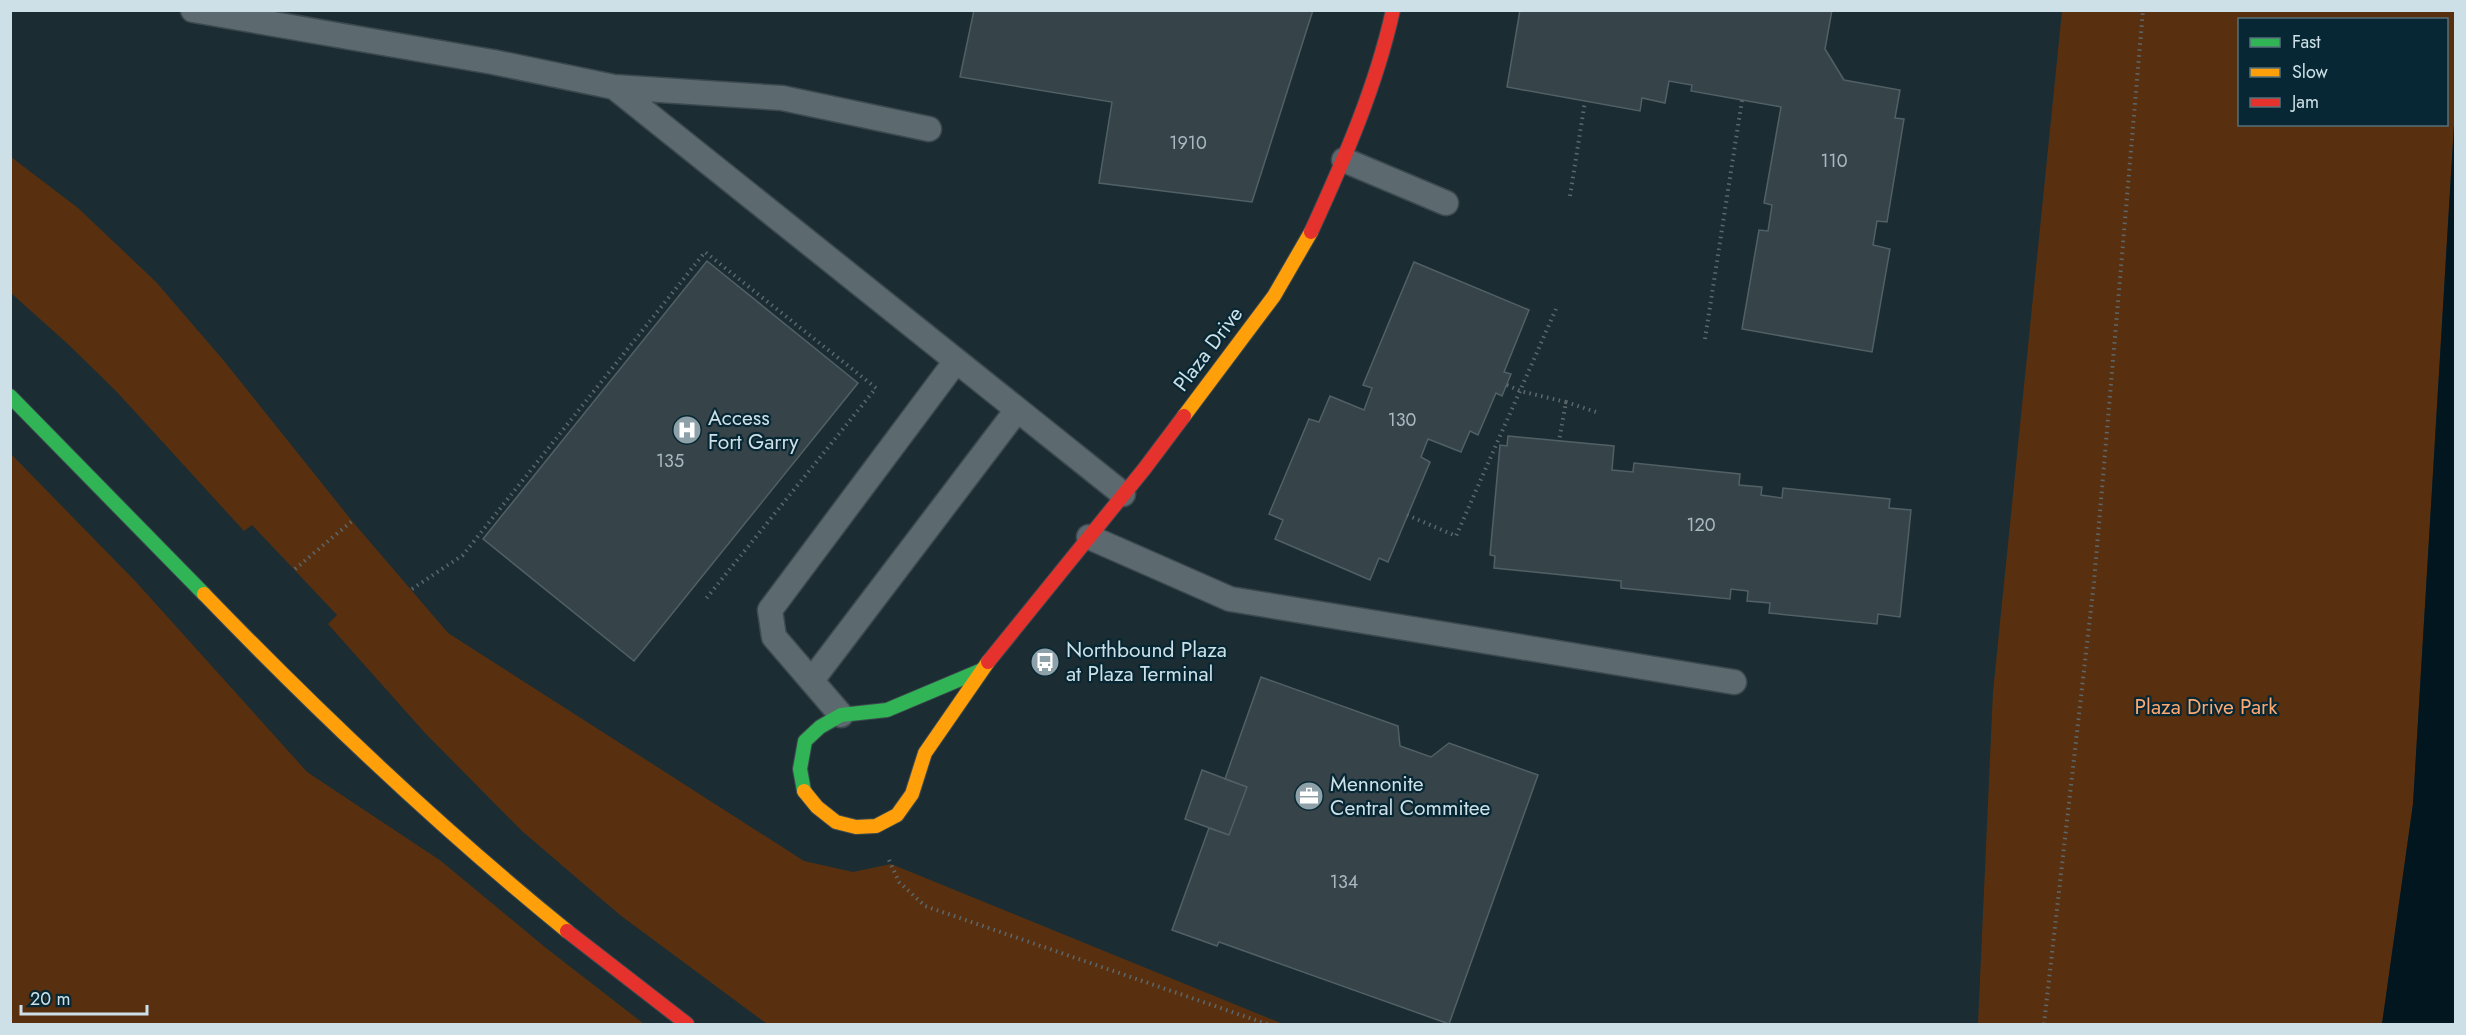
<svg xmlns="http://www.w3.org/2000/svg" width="2466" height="1035" font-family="Jost,sans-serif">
  <rect width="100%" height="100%" fill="#1b2d33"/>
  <path fill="#59300f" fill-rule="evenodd" d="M2062,11H2455V108L2413,804L2382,1024H1978L1993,692ZM2240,20H2446V124H2240Z
    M11,157L78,208L156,282L224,361L352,521L448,633L804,861L853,872L891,864L1283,1024H767L620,915L522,831L425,733L328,624L337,615L252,525L244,531L117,392L69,345L11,293Z
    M10,453L136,582L307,772L441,861L546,948L644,1024H11Z"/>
  <path fill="#02161f" d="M2455,108V1024H2382L2413,804Z"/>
  <path fill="#364449" stroke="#516065" stroke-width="1.5" d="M974,10H1313L1252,202L1099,183L1112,102L960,77Z
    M1520,10H1832L1825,49L1844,80L1900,90L1895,118L1904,119L1887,222L1877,221L1873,245L1890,249L1872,352L1742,329L1759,230L1768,231L1772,205L1764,203L1781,107L1691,91L1692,85L1669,81L1665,103L1642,98L1640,111L1507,87Z
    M707,261L858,383L634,661L483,539Z
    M1414,262L1529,310L1504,372L1511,374L1502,396L1496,393L1478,435L1470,431L1461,452L1428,439L1421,457L1430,462L1388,562L1379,558L1370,580L1275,539L1283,520L1269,514L1309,419L1319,422L1330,396L1364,410L1372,388L1363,385Z
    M1508,436L1614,446L1612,470L1633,472L1634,463L1740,474L1739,485L1762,487L1761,495L1782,498L1783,488L1890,499L1889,508L1911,510L1900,617L1878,614L1877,624L1769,613L1770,603L1747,601L1748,591L1731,589L1730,599L1621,588V581L1494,568L1495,556L1490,555L1500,445L1507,446Z
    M1261,677L1398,726L1400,746L1431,757L1449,743L1538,775L1449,1024L1219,942L1217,946L1172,930L1209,828L1229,835L1247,787L1225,779Z
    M1202,770L1247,787L1229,835L1185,819Z"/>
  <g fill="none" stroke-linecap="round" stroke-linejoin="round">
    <g stroke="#3c494f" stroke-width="27">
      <path id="lane" d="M193,10L493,62L614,87L782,98L929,129
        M614,87L1123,494
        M1344,160L1446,203
        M1089,537L1230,599L1734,682
        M812,680L1017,410
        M841,715L774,637L770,610L956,361"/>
    </g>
    <g stroke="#3c494f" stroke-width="16">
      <path id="fast" d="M10,396L204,594
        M804,791L800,769L805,741L820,727L841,715L887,710L982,670"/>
    </g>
    <g stroke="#3c494f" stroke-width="16">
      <path id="slow" d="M1184,416L1274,296L1311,232
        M204,594C319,713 439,827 567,931
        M804,791L817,807L836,822L856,827L876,826L897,815L912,794L925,753L988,662"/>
    </g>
    <g stroke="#3c494f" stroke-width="16">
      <path id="jam" d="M1311,232C1344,160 1376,87 1393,10
        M988,662L1145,468L1184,416
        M567,931L687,1024"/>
    </g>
    <path stroke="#5c686c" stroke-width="4" stroke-dasharray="1.5 4.5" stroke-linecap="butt" d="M1570,196L1585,101
      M1705,339L1742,100
      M1507,385L1520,391L1566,402L1559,441
      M1566,402L1596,412
      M1407,515L1456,536L1556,309
      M295,569L352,521
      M412,589L463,555L705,252L876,388L705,600
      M889,860L899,882L925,906L1267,1024
      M2044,1024L2094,582L2143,10"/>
    <use href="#lane" stroke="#5c696e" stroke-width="24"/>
    <use href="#fast" stroke="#30b455" stroke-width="14"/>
    <use href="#slow" stroke="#ff9f0a" stroke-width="14"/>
    <use href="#jam" stroke="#e5322d" stroke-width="14"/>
  </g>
  <defs>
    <g id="hospital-disc" transform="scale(1.5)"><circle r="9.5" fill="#8fa1a8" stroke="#062733"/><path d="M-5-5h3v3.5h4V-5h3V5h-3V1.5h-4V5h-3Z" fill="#fff"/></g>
    <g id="bus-disc" transform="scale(1.5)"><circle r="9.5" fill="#8fa1a8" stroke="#062733"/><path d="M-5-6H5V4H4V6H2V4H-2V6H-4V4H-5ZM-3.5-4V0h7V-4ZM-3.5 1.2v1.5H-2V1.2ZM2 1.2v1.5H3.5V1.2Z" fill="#fff"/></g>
    <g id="office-disc" transform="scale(1.5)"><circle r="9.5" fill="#8fa1a8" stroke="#062733"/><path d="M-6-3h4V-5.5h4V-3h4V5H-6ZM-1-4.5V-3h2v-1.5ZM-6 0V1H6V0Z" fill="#fff"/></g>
  </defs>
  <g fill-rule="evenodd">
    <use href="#hospital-disc" x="687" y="430"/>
    <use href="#bus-disc" x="1045" y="662"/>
    <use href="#office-disc" x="1309" y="796"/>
  </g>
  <g text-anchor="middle" stroke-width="4.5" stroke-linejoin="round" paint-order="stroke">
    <g font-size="18" fill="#a8b9c0">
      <text x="1188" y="149">1910</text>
      <text x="1834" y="167">110</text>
      <text x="1402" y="426">130</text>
      <text x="670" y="467">135</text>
      <text x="1701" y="531">120</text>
      <text x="1344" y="888">134</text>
    </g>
    <g font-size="21" fill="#cee0e7" stroke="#062733">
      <text transform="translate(1208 349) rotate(-53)" y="7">Plaza Drive</text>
    </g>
    <g font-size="21" fill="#cee0e7" stroke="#062733" text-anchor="start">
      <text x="708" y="425">Access<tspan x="708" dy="24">Fort Garry</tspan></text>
      <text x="1066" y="657">Northbound Plaza<tspan x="1066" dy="24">at Plaza Terminal</tspan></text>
      <text x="1330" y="791">Mennonite<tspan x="1330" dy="24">Central Commitee</tspan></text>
    </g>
    <g font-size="21" fill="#fea871" stroke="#062733">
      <text x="2206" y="714">Plaza Drive Park</text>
    </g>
  </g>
  <rect width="2466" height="1035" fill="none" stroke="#cee0e7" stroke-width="24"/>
  <rect x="2238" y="18" width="210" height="108" fill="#062733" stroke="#56717b" stroke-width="1.5"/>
  <rect x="2250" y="38" width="30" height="9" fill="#30b455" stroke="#56717b" stroke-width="1.5"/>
  <text x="2292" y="48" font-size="18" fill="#cee0e7">Fast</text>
  <rect x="2250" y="68" width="30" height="9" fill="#ff9f0a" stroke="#56717b" stroke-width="1.5"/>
  <text x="2292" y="78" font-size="18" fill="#cee0e7">Slow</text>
  <rect x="2250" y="98" width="30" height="9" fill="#e5322d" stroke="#56717b" stroke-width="1.5"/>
  <text x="2292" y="108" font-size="18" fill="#cee0e7">Jam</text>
  <path d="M21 1005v9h126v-9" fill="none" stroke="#cee0e7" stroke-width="3"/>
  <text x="30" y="1005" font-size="18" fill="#cee0e7" stroke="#062733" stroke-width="4.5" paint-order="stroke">20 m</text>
</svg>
